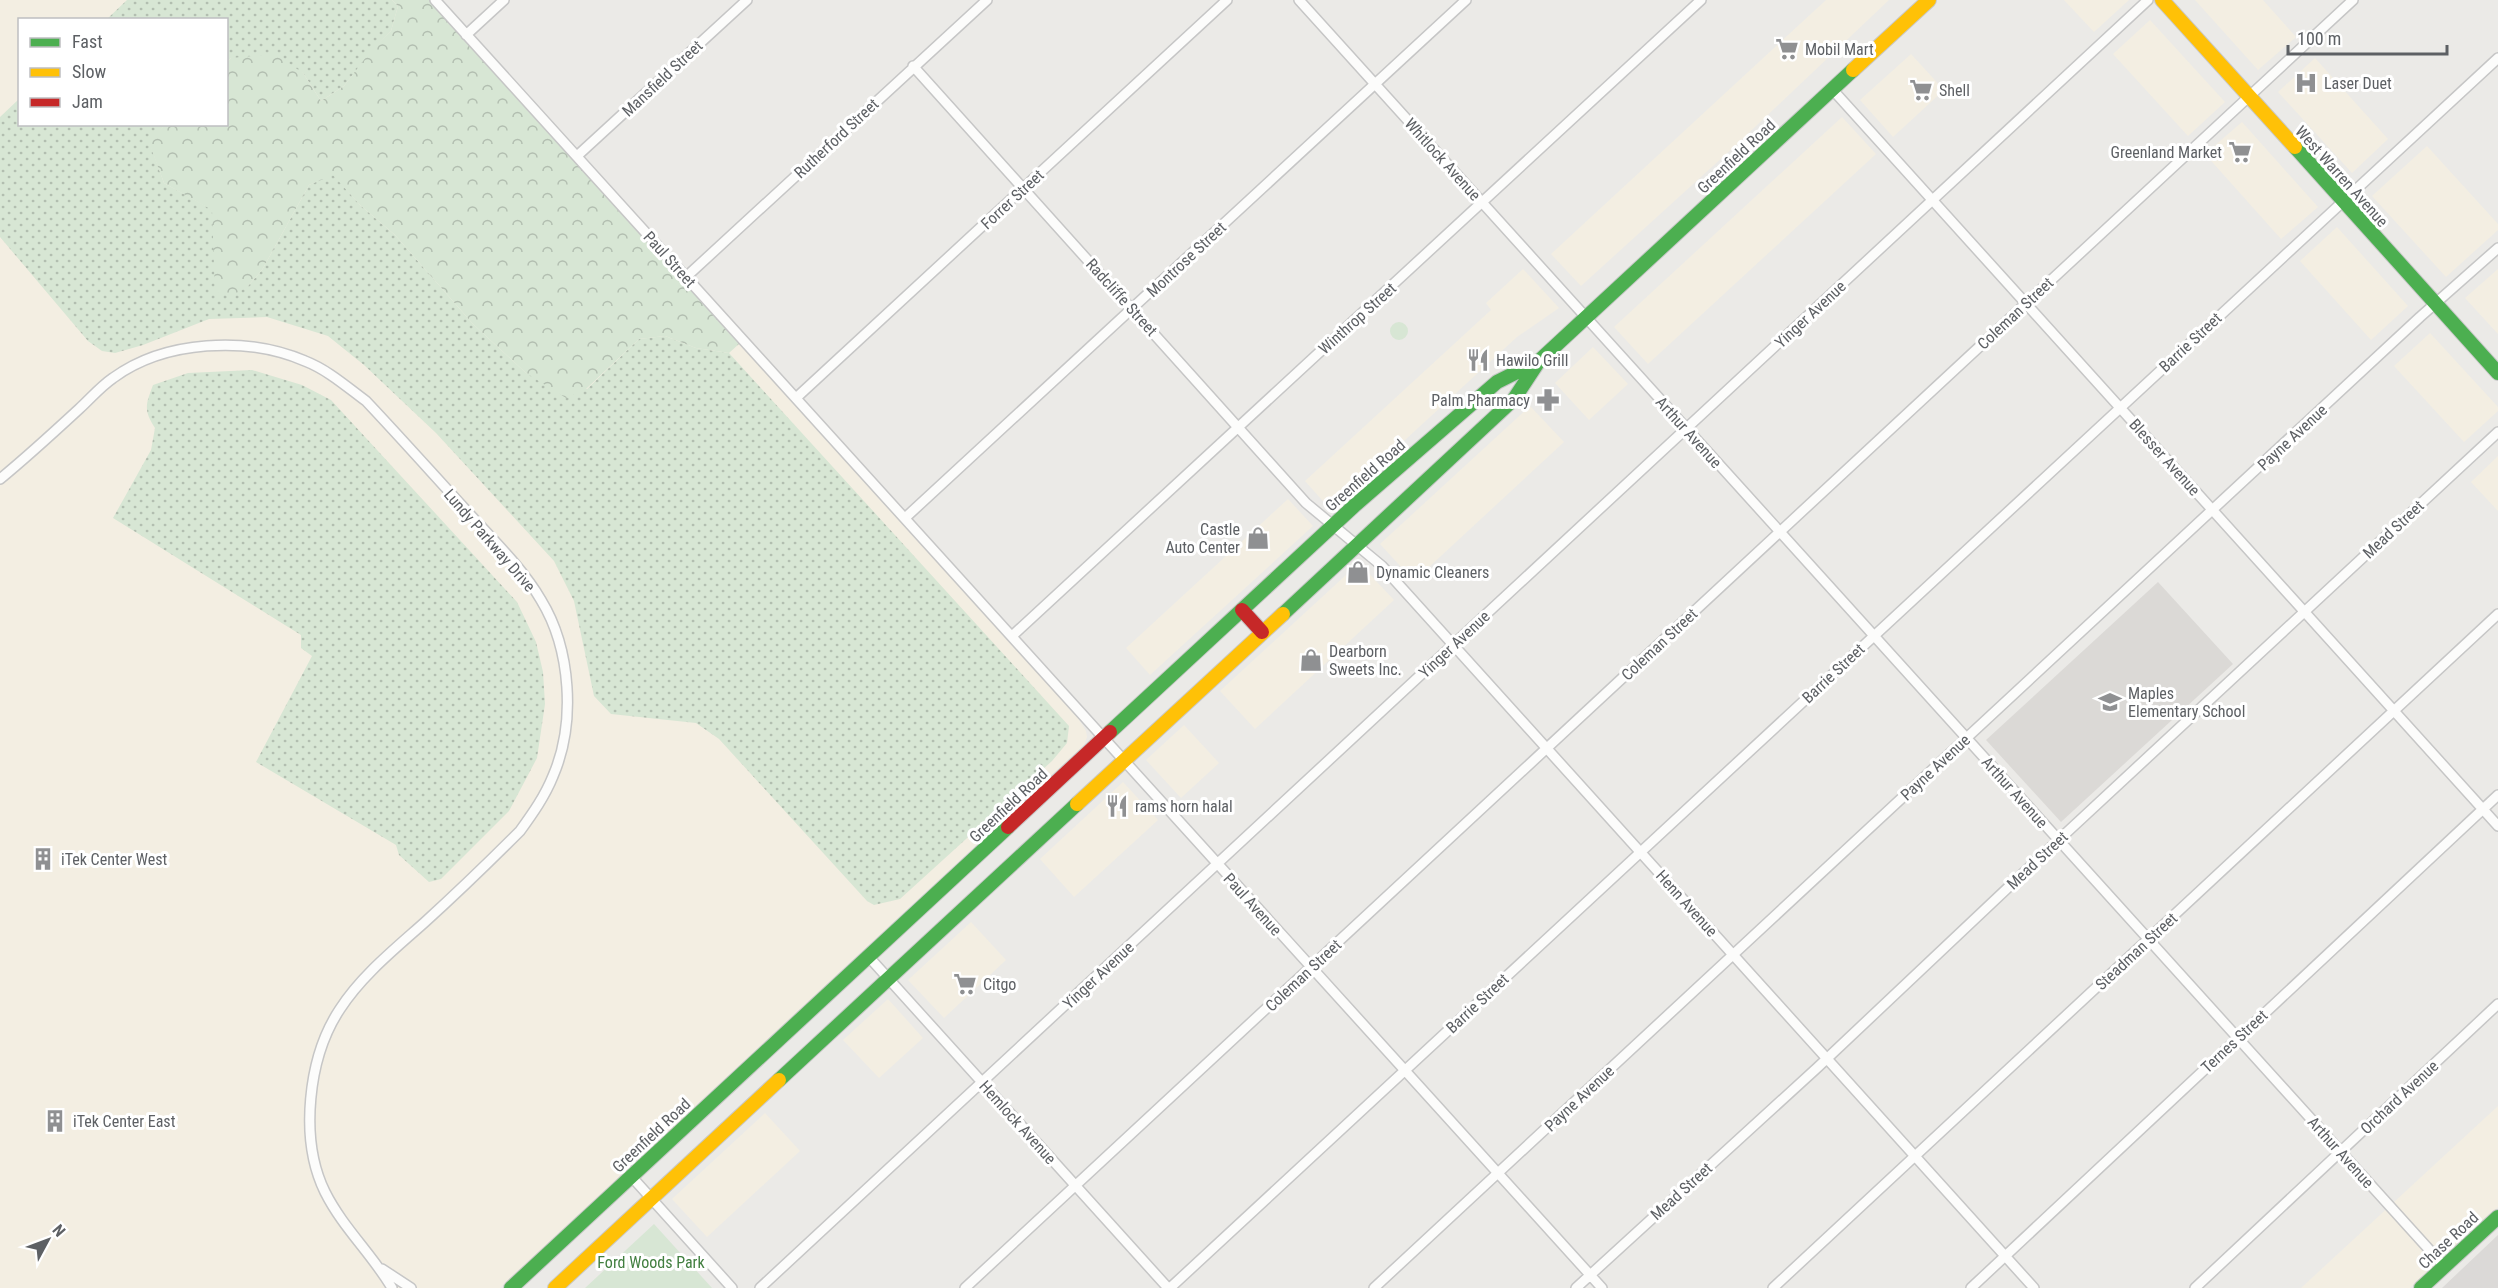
<svg xmlns="http://www.w3.org/2000/svg" width="2498" height="1288" font-family="'Roboto Condensed',sans-serif">
  <defs>
    <pattern id="grass-dots" width="8" height="8" patternUnits="userSpaceOnUse" patternTransform="scale(1.5)"><rect width="8" height="8" fill="#d7e6d4"/><path d="M2 2h.1M6 6h.1" fill="none" stroke="#b2beb0" stroke-width="1.8" stroke-linecap="round"/></pattern>
    <pattern id="forest-crowns" width="20" height="18" patternUnits="userSpaceOnUse" patternTransform="scale(1.5)"><rect width="20" height="18" fill="#d7e6d4"/><path d="M2 6a3 3 0 1 1 6 0M12 15a3 3 0 1 1 6 0" fill="none" stroke="#b2beb0"/></pattern>
  </defs>
  <rect width="100%" height="100%" fill="#ebeae7"/>
  <path fill="#f3eee2" fill-rule="evenodd" d="M0,0H430L1058,693L1075,713L1086,731L1087,737L1084,745L500,1288H0ZM20,20H226V124H20Z
    M1826,0H1889L1735,146L1581,286L1551,254Z
    M2064,0H2129L2094,32Z
    M2195,0H2263L2296,37L2258,70Z
    M2150,20L2225,102L2188,136L2113,54Z
    M1911,54L1944,90L1893,137L1860,100Z
    M2315,58L2388,139L2352,173L2278,92Z
    M1842,117L1876,154L1648,364L1614,327Z
    M2242,122L2318,207L2281,239L2205,154Z
    M2427,146L2498,224V230L2446,277L2372,196Z
    M2337,227L2408,306L2371,340L2300,261Z
    M1523,269L1559,308L1517,337L1330,509L1305,481L1491,310L1486,303Z
    M2498,269V334L2465,298Z
    M2430,333L2498,407V411L2464,442L2394,366Z
    M1593,347L1628,384L1589,420L1555,383Z
    M1530,406L1564,442L1414,581L1380,544Z
    M2498,456V511L2471,482Z
    M1288,499L1313,526L1150,675L1126,648Z
    M1359,563L1394,600L1255,729L1220,691Z
    M1184,725L1219,763L1181,798L1146,760Z
    M1123,782L1158,820L1074,897L1040,859Z
    M971,922L1006,960L944,1018L908,980Z
    M888,999L923,1038L879,1078L843,1040Z
    M2498,1106V1207L2410,1288H2301Z
    M765,1113L800,1151L707,1237L672,1199Z"/>
  <path fill="#dbd9d7" d="M2498,1235V1288H2442Z"/>
  <path fill="#dbd9d6" d="M2158,582L2233,664L2061,822L1986,740Z"/>
  <path fill="url(#grass-dots)" d="M127,0H392L398,6L391,31L370,53L344,86L321,101L303,73L231,58L227,62L226,20H106Z
    M19,99L20,124L165,125L149,141L164,183L213,210L248,286L262,270L309,185L333,174L360,205L395,235L473,324L526,373L587,389L639,339L665,336L696,348L729,353L1069,726L1067,743L1052,761L900,899L874,905L867,901L719,739L696,723L611,714L594,696L574,601L554,561L436,433L364,365L328,336L267,317L209,319L143,345L115,353L102,351L88,341L0,237V117Z
    M252,370L302,385L331,400L517,602L536,642L543,672L545,704L537,758L509,811L441,879L429,882L399,855L396,845L256,762L312,656L301,648V635L113,518L151,450L155,428C143,410 146,404 153,385L188,373Z"/>
  <path fill="url(#forest-crowns)" d="M392,0H430L740,343L729,353L696,348L665,336L639,339L586,389L566,398L526,373L473,324L395,235L360,205L333,175L309,185L262,270L248,286L232,296L215,292L212,210L164,183L148,140L165,125L226,124L227,62L231,58L275,54L303,73L321,101L344,86L370,52L391,31L398,6Z"/>
  <path fill="#d7e6d4" d="M1390 331a9 9 0 1 1 18 0a9 9 0 1 1-18 0Z
    M654,1224L712,1288H585Z"/>
  <g fill="none" stroke-linecap="round" stroke-linejoin="round">
    <g stroke="#c6c6c6" stroke-width="12">
      <path id="street" d="M435,0L1602,1288
        M1299,0L2444,1266
        M466,35L504,0
        M913,66L1306,503L1382,566L2034,1288
        M1832,89L2498,826
        M577,156L747,0
        M686,277L987,0
        M796,398L1227,0
        M0,479C27,457 53,433 79,409C90,399 100,387 113,378C165,340 247,336 305,361C328,370 347,387 366,401C400,437 432,473 465,509C491,538 521,566 541,600C571,649 576,723 553,776C545,796 533,813 520,831C489,862 458,892 425,922C396,948 362,975 340,1009C308,1057 299,1139 325,1192C343,1228 372,1254 392,1288
        M905,518L1466,0
        M1012,636L1701,0
        M868,956L1168,1288
        M631,1176L732,1288
        M382,1269L411,1288
        M760,1288L2148,0
        M965,1288L2353,0
        M1170,1288L2498,58
        M1374,1288L2420,317L2498,248
        M1576,1288L1818,1067L2050,848L2498,432
        M1773,1288L2498,614
        M1971,1288L2498,795
        M2195,1288L2498,1004"/>
    </g>
    <g stroke="#c8c8c8" stroke-width="16">
      <path id="fast" d="M2295,147L2498,373
        M1283,614L1514,399L1539,361L1853,70
        M1110,732L1354,506L1497,382L1537,362
        M779,1080L1077,804
        M511,1288L1008,827
        M2421,1288L2498,1217"/>
    </g>
    <g stroke="#c8c8c8" stroke-width="16">
      <path id="slow" d="M2162,0L2295,147
        M1853,70L1929,0
        M1077,804L1283,614
        M555,1288L779,1080"/>
    </g>
    <g stroke="#c8c8c8" stroke-width="16">
      <path id="jam" d="M1242,610L1262,632
        M1008,827L1110,732"/>
    </g>
    <use href="#street" stroke="#fcfcfb" stroke-width="9"/>
    <use href="#fast" stroke="#4caf50" stroke-width="14"/>
    <use href="#slow" stroke="#ffc107" stroke-width="14"/>
    <use href="#jam" stroke="#c62828" stroke-width="14"/>
  </g>
  <defs>
    <g id="supermarket-bare" transform="scale(1.8)"><path d="M-6-5.5h2.5l.6 2H6L4.5 2H-2.5L-4.4-4H-6ZM-1.5 3.2a1.3 1.3 0 1 0 .1 0ZM3 3.2a1.3 1.3 0 1 0 .1 0Z" fill="#8f9092" stroke="#fff" stroke-width="2.5" paint-order="stroke"/></g>
    <g id="hospital-bare" transform="scale(1.8)"><path d="M-5-5h3v3.5h4V-5h3V5h-3V1.5h-4V5h-3Z" fill="#8f9092" stroke="#fff" stroke-width="2.5" paint-order="stroke"/></g>
    <g id="restaurant-bare" transform="scale(1.8)"><path d="M-5-6h1v4h1v-4h1v4h1v-4h1v5L-1.5 .5V6h-2V.5L-5-1ZM5-6V6H3V1.5H1.5Q1.5-4 5-6Z" fill="#8f9092" stroke="#fff" stroke-width="2.5" paint-order="stroke"/></g>
    <g id="pharmacy-bare" transform="scale(1.8)"><path d="M-2-6h4v4h4v4h-4v4h-4v-4h-4v-4h4Z" fill="#8f9092" stroke="#fff" stroke-width="2.5" paint-order="stroke"/></g>
    <g id="shop-bare" transform="scale(1.8)"><path d="M-5-2.5h2.3a2.7 3.5 0 0 1 5.4 0H5L5.5 6h-11ZM-1.5-2.5h3a1.5 2.3 0 0 0-3 0Z" fill="#8f9092" stroke="#fff" stroke-width="2.5" paint-order="stroke"/></g>
    <g id="school-bare" transform="scale(1.8)"><path d="M0-5L7-2L0 1L-7-2ZM-4 1L0 2.5L4 1V4Q0 6-4 4Z" fill="#8f9092" stroke="#fff" stroke-width="2.5" paint-order="stroke"/></g>
    <g id="building-bare" transform="scale(1.8)"><path d="M-4-6H4V6H1V3H-1V6H-4ZM-2.5-4.3h1.7v1.8h-1.7ZM.8-4.3h1.7v1.8H.8ZM-2.5-1h1.7V.8h-1.7ZM.8-1h1.7V.8H.8Z" fill="#8f9092" stroke="#fff" stroke-width="2.5" paint-order="stroke"/></g>
  </defs>
  <g fill-rule="evenodd">
    <use href="#supermarket-bare" x="1787" y="49"/>
    <use href="#hospital-bare" x="2306" y="83"/>
    <use href="#supermarket-bare" x="1921" y="90"/>
    <use href="#supermarket-bare" x="2240" y="152"/>
    <use href="#restaurant-bare" x="1478" y="360"/>
    <use href="#pharmacy-bare" x="1548" y="400"/>
    <use href="#shop-bare" x="1258" y="538"/>
    <use href="#shop-bare" x="1358" y="572"/>
    <use href="#shop-bare" x="1311" y="660"/>
    <use href="#school-bare" x="2110" y="702"/>
    <use href="#restaurant-bare" x="1117" y="806"/>
    <use href="#building-bare" x="43" y="859"/>
    <use href="#supermarket-bare" x="965" y="984"/>
    <use href="#building-bare" x="55" y="1121"/>
  </g>
  <g text-anchor="middle" stroke-width="6" stroke-linejoin="round" paint-order="stroke">
    <g font-size="16" fill="#5d6064" stroke="#fff" text-anchor="start">
      <text x="1805" y="55">Mobil Mart</text>
      <text x="2324" y="89">Laser Duet</text>
      <text x="1939" y="96">Shell</text>
      <text x="2222" y="158" text-anchor="end">Greenland Market</text>
      <text x="1496" y="366">Hawilo Grill</text>
      <text x="1530" y="406" text-anchor="end">Palm Pharmacy</text>
      <text x="1240" y="535" text-anchor="end">Castle<tspan x="1240" dy="18">Auto Center</tspan></text>
      <text x="1376" y="578">Dynamic Cleaners</text>
      <text x="1329" y="657">Dearborn<tspan x="1329" dy="18">Sweets Inc.</tspan></text>
      <text x="2128" y="699">Maples<tspan x="2128" dy="18">Elementary School</tspan></text>
      <text x="1135" y="812">rams horn halal</text>
      <text x="61" y="865">iTek Center West</text>
      <text x="983" y="990">Citgo</text>
      <text x="73" y="1127">iTek Center East</text>
    </g>
    <g font-size="16" fill="#5d6064" stroke="#fff">
      <text transform="translate(662 78) rotate(-43)" y="6">Mansfield Street</text>
      <text transform="translate(836 138) rotate(-43)" y="6">Rutherford Street</text>
      <text transform="translate(1736 156) rotate(-43)" y="6">Greenfield Road</text>
      <text transform="translate(1443 159) rotate(48)" y="6">Whitlock Avenue</text>
      <text transform="translate(2342 176) rotate(48)" y="6">West Warren Avenue</text>
      <text transform="translate(1012 199) rotate(-43)" y="6">Forrer Street</text>
      <text transform="translate(670 259) rotate(48)" y="6">Paul Street</text>
      <text transform="translate(1186 259) rotate(-43)" y="6">Montrose Street</text>
      <text transform="translate(1122 297) rotate(48)" y="6">Radcliffe Street</text>
      <text transform="translate(2015 313) rotate(-43)" y="6">Coleman Street</text>
      <text transform="translate(1810 314) rotate(-43)" y="6">Yinger Avenue</text>
      <text transform="translate(1357 318) rotate(-42)" y="6">Winthrop Street</text>
      <text transform="translate(2190 342) rotate(-43)" y="6">Barrie Street</text>
      <text transform="translate(1689 432) rotate(48)" y="6">Arthur Avenue</text>
      <text transform="translate(2292 437) rotate(-43)" y="6">Payne Avenue</text>
      <text transform="translate(2165 457) rotate(48)" y="6">Blesser Avenue</text>
      <text transform="translate(1365 475) rotate(-41)" y="6">Greenfield Road</text>
      <text transform="translate(2393 529) rotate(-43)" y="6">Mead Street</text>
      <text transform="translate(490 540) rotate(49)" y="6">Lundy Parkway Drive</text>
      <text transform="translate(1454 644) rotate(-43)" y="6">Yinger Avenue</text>
      <text transform="translate(1659 644) rotate(-43)" y="6">Coleman Street</text>
      <text transform="translate(1833 673) rotate(-43)" y="6">Barrie Street</text>
      <text transform="translate(1935 767) rotate(-43)" y="6">Payne Avenue</text>
      <text transform="translate(2015 792) rotate(48)" y="6">Arthur Avenue</text>
      <text transform="translate(1008 805) rotate(-43)" y="6">Greenfield Road</text>
      <text transform="translate(2037 860) rotate(-43)" y="6">Mead Street</text>
      <text transform="translate(1687 903) rotate(48)" y="6">Henn Avenue</text>
      <text transform="translate(1253 904) rotate(48)" y="6">Paul Avenue</text>
      <text transform="translate(2136 951) rotate(-43)" y="6">Steadman Street</text>
      <text transform="translate(1098 975) rotate(-43)" y="6">Yinger Avenue</text>
      <text transform="translate(1303 975) rotate(-43)" y="6">Coleman Street</text>
      <text transform="translate(1477 1003) rotate(-43)" y="6">Barrie Street</text>
      <text transform="translate(2234 1041) rotate(-43)" y="6">Ternes Street</text>
      <text transform="translate(2399 1097) rotate(-43)" y="6">Orchard Avenue</text>
      <text transform="translate(1579 1098) rotate(-43)" y="6">Payne Avenue</text>
      <text transform="translate(1018 1122) rotate(48)" y="6">Hemlock Avenue</text>
      <text transform="translate(651 1135) rotate(-43)" y="6">Greenfield Road</text>
      <text transform="translate(2341 1152) rotate(48)" y="6">Arthur Avenue</text>
      <text transform="translate(1681 1191) rotate(-42)" y="6">Mead Street</text>
      <text transform="translate(2448 1240) rotate(-43)" y="6">Chase Road</text>
    </g>
    <g font-size="16" fill="#427f40" stroke="#fff">
      <text x="651" y="1268">Ford Woods Park</text>
    </g>
  </g>
  <rect x="18" y="18" width="210" height="108" fill="#ffffff" stroke="#bebfc1" stroke-width="1.5"/>
  <rect x="30" y="38" width="30" height="9" fill="#4caf50" stroke="#bebfc1" stroke-width="1.5"/>
  <text x="72" y="48" font-size="18" fill="#5d6064">Fast</text>
  <rect x="30" y="68" width="30" height="9" fill="#ffc107" stroke="#bebfc1" stroke-width="1.5"/>
  <text x="72" y="78" font-size="18" fill="#5d6064">Slow</text>
  <rect x="30" y="98" width="30" height="9" fill="#c62828" stroke="#bebfc1" stroke-width="1.5"/>
  <text x="72" y="108" font-size="18" fill="#5d6064">Jam</text>
  <g transform="translate(48 1240) rotate(49)" stroke="#ffffff" stroke-width="4.5" paint-order="stroke">
  <path d="M0-4.5L10 22L0 15L-10 22Z" fill="#5d6064"/>
  <text y="-9" font-size="16" font-weight="bold" text-anchor="middle" fill="#5d6064">N</text>
  </g>
  <path d="M2288 45v9h159v-9" fill="none" stroke="#5d6064" stroke-width="3"/>
  <text x="2297" y="45" font-size="18" fill="#5d6064" stroke="#ffffff" stroke-width="4.5" paint-order="stroke">100 m</text>
</svg>
